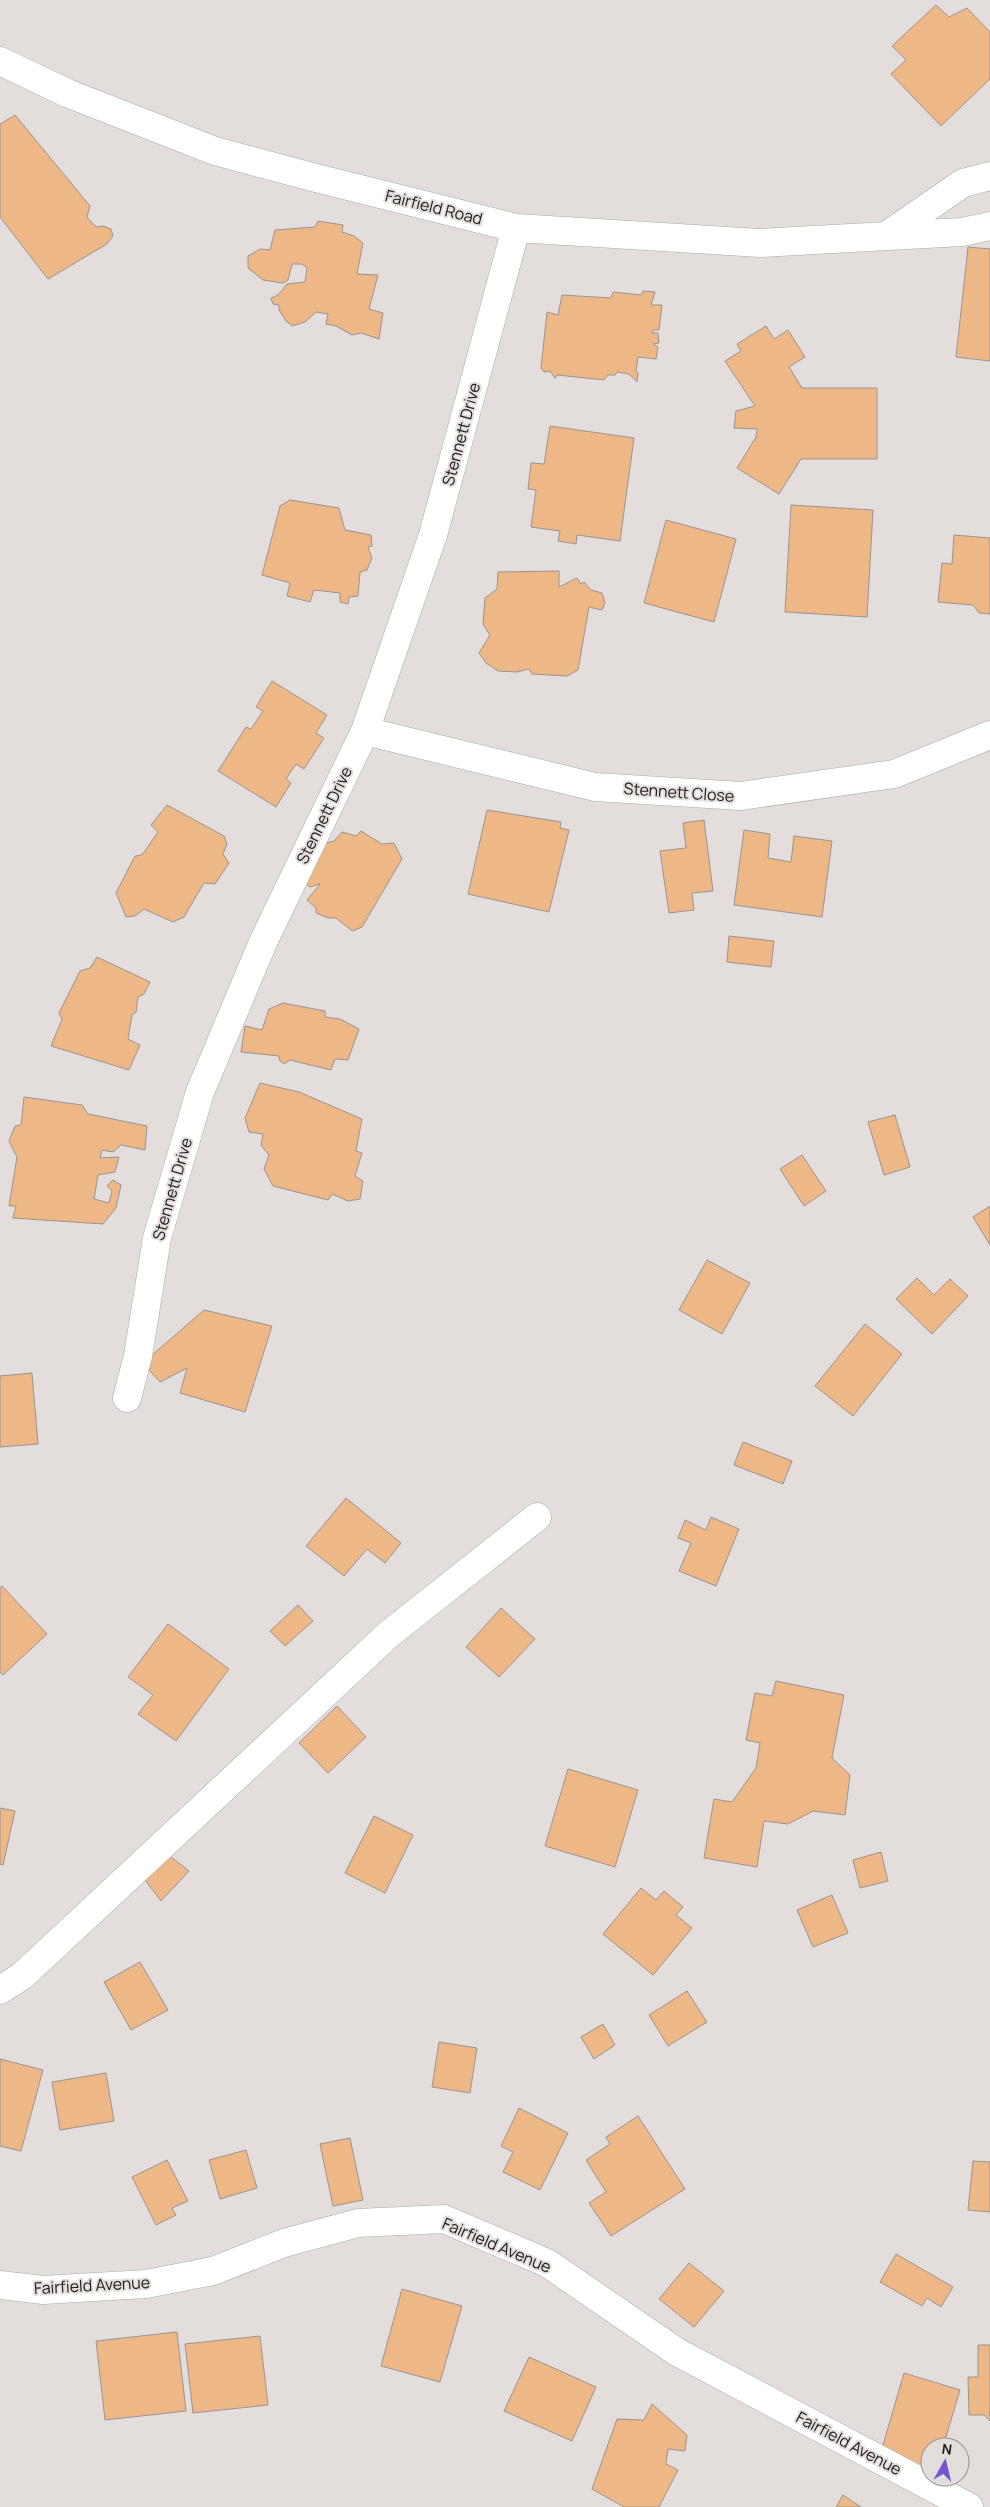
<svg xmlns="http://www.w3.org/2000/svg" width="990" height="2507" font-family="Manrope,sans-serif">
  <rect width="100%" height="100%" fill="#e3dedb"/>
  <path fill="#eeb786" stroke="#989491" d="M936,5L949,17L967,8L990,32V79L941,126L891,74L906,60L892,46Z
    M15,115L90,206L87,217L96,227L103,226L111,229L113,236L107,244L48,279L0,217V124Z
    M318,221L343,225L342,232L354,236L363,243L357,274L378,275L369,309L383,313L379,339L361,333L352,335L336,326L326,324L328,314L316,312L305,322L292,326L286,321L279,310V305L273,304L271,298L278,295L287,284L305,282L307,268L302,264H292L288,280L283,283L263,280L248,268V256L260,249L270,250L275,230L315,227Z
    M968,247L990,249V361L956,357Z
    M643,291L655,292L651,305H662L659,330H653L652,333H658L659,343L653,344L658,347L656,359L638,357L636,371L638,373L637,382L629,374L617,372L615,375H608L604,380L557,375L555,378L550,371L544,372L541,368L547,312L558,315L562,295L611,298L613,292L641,295Z
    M766,326L774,339L788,330L805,357L789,367L802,388H877V459H801L779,494L737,468L756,437L757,429L734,428L736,411L755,406L725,361L741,351L737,344Z
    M550,426L634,438L620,541L577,535L576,544L558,541L560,531L531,527L536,490L528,489L531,463L544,464Z
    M290,500L339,508L345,530L371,535L372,546L368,547L372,558L367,570L360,572L358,596L349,597L348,604L340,602V593L314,590L310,602L287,596L290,583L262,575L280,506Z
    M791,505L873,510L867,617L785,612Z
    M666,520L736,539L714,622L644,603Z
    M954,535L990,538V614L979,613L973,605L938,602L942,563L952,564Z
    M559,571V587L577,578L581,584L584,582L591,590L602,593L605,603L602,610L589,607L578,670L567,676L532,674L529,669L517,672L498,671L486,663L479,653L490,635L483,624L485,598L497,589L498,572Z
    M272,681L327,715L316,733L324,738L304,769L296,764L286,779L291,783L276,807L218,771L246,727L251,729L263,711L256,707Z
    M167,805L224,836L227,844L223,854L229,863L215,884L204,883L184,917L173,922L144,909L135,916L126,917L116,893L135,856L142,855L158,832L151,825Z
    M487,810L561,822L560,828L569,830L549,912L468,894Z
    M704,820L713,891L692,893L694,910L669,913L660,851L686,848L683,823Z
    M744,830L770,834L768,858L791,862L794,836L832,841L822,917L734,905Z
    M361,831L382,844L394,843L402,859L362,927L352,931L336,918H328L316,913V908L307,900L320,884L310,887L304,882L322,844L334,841L342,832L356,836Z
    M729,936L774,941L771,967L727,962Z
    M97,957L150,982L144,994L138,997L136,1012L132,1015L128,1039L140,1045L129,1070L51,1046L62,1019L59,1013L80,971L90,968Z
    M283,1003L325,1011V1017L340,1019L359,1029L348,1060L335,1059L331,1070L290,1060L284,1064L280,1061L279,1056L241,1052L245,1026L262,1030L269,1009Z
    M260,1083L299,1092L362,1119L356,1151L362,1153L355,1176L363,1181L360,1199L348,1201L332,1194L328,1200L273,1186L264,1169L269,1155L261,1145L263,1134L249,1132L245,1118Z
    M24,1097L82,1105L88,1114L147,1126L145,1150L121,1145L113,1152L102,1150L100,1158L119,1157L115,1172L98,1175L94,1199L109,1203L112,1191L107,1186L113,1180L121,1185L116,1208L103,1224L13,1218L16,1206H9L17,1157L9,1141L15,1126L21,1125Z
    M895,1115L910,1167L884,1175L868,1122Z
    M802,1155L826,1191L804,1206L780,1169Z
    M990,1206V1245L973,1217Z
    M707,1260L750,1283L722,1334L679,1310Z
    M917,1278L934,1295L950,1279L968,1296L932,1334L896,1299Z
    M204,1310L272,1326L245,1412L180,1393L187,1368L160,1382L143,1363Z
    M865,1324L902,1354L853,1416L815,1386Z
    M32,1373L38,1444L0,1447V1376Z
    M743,1442L792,1461L783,1484L734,1465Z
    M346,1498L401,1543L385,1563L367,1549L344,1576L306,1546Z
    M711,1517L739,1529L716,1586L679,1571L691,1543L678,1538L685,1520L706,1530Z
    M2,1586L47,1634L3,1675L0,1672V1588Z
    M298,1605L313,1621L285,1646L270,1631Z
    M501,1608L535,1639L499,1677L466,1647Z
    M168,1624L229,1669L176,1741L138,1714L153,1695L128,1677Z
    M776,1681L844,1695L832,1758L850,1775L845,1815L813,1811L788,1824L764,1821L757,1867L704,1858L714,1799L732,1802L756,1768L760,1743L746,1740L755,1693L772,1696Z
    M337,1706L366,1737L328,1773L299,1743Z
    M568,1769L638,1790L615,1867L545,1846Z
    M0,1808L15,1811L3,1865L0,1864Z
    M374,1816L413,1835L385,1893L345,1873Z
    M881,1852L888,1881L860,1888L853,1860Z
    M166,1853L189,1871L161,1901L142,1876Z
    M641,1888L656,1900L664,1891L683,1907L676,1915L692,1928L653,1975L603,1934Z
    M832,1895L848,1933L813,1947L797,1910Z
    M140,1962L168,2010L131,2030L104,1982Z
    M687,1991L707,2022L668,2046L649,2015Z
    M603,2024L615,2045L594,2059L581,2037Z
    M439,2042L477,2048L470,2093L432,2087Z
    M0,2059L43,2070L21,2151L0,2146Z
    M106,2073L114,2121L60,2130L52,2082Z
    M519,2108L568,2133L540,2190L503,2172L513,2152L501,2146Z
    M638,2116L685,2189L611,2236L589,2203L606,2192L586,2160L610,2144L606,2137Z
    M350,2138L363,2200L333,2206L320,2144Z
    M246,2150L257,2188L220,2199L209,2160Z
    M167,2160L188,2201L172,2208L176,2215L156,2225L132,2177Z
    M973,2161L990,2162V2212L968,2210Z
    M896,2254L953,2287L941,2307L927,2298L922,2306L880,2282Z
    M689,2263L724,2291L694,2327L659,2299Z
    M402,2289L462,2306L440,2382L381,2366Z
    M177,2332L186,2411L105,2420L96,2341Z
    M260,2336L268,2405L193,2413L185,2344Z
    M978,2345H990V2421L984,2415H969L968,2377H978Z
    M529,2357L596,2387L572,2441L504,2411Z
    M904,2373L960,2390L943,2447H930V2470L880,2455Z
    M652,2404L687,2435L685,2451L668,2449L666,2464L678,2470L659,2507H624L592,2489L617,2419L644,2420Z
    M843,2495L861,2507H836Z"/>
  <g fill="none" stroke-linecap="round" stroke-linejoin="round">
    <g stroke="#aca8a5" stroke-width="29">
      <path id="minor" d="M0,61L67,93L215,151L316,178L516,228L760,243L962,232L990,226
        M889,234L963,183L990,176
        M365,731L595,787L741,796L894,774L990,735
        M127,1398L138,1356L157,1238L200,1092L264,940L365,731L433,535L516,228
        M0,1990L22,1976L389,1634L537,1517"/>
    </g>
    <g stroke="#aca8a5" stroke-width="29">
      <path id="tertiary" d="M0,2285L43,2290L146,2284L213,2271L284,2243L358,2223L444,2219L547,2263L677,2352L969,2507"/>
    </g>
    <use href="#minor" stroke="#fff" stroke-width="28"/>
    <use href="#tertiary" stroke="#fff" stroke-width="28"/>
  </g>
  <g text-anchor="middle" stroke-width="4" stroke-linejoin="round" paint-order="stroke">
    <g font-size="16" fill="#22201f" stroke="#e3dedb">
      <text transform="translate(434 207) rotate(14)" y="6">Fairfield Road</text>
      <text transform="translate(461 434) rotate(-75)" y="6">Stennett Drive</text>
      <text transform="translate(679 792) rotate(4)" y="6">Stennett Close</text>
      <text transform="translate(324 815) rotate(-64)" y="6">Stennett Drive</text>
      <text transform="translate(172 1189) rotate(-74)" y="6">Stennett Drive</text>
      <text transform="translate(497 2245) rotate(23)" y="6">Fairfield Avenue</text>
      <text transform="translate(92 2285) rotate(-3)" y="6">Fairfield Avenue</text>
      <text transform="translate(849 2443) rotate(28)" y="6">Fairfield Avenue</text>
    </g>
  </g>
  <g transform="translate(945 2462) rotate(8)"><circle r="24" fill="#e3dedb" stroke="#969290"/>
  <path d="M0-4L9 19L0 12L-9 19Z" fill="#7456d0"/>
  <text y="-8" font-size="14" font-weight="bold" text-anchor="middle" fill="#22201f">N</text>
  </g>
</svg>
